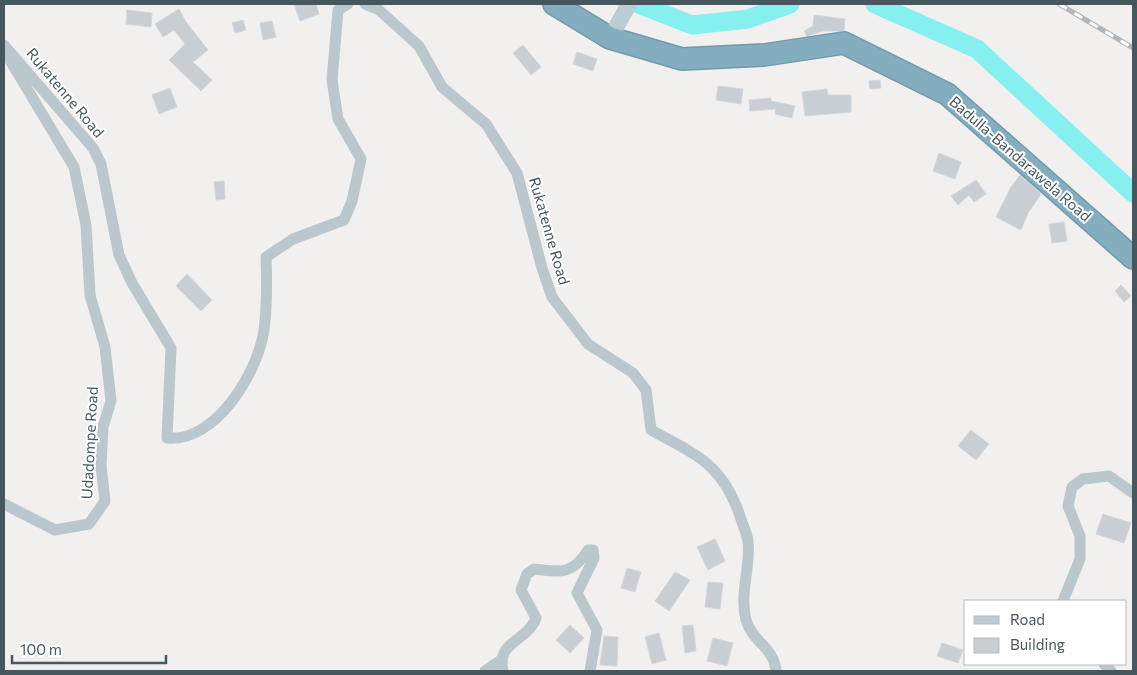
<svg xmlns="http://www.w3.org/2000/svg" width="1137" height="675" font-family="Commissioner,sans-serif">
  <rect width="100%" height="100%" fill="#f2efef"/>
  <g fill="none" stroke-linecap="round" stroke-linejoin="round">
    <path stroke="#86f0f0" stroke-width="19" d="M638,4L692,25L748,19L790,4
      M875,4L977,49L1133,193"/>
  </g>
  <path fill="#c9ced2" stroke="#d3d7db" d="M294,4H316L319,14L300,21Z
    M179,9L186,22L208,50L193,62L212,80L201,91L169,60L185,44L174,30L163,37L155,24Z
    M127,10L152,13L151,27L126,24Z
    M814,15L845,19L844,31H823L807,36L804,31L813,26Z
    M243,20L246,30L235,33L232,23Z
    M272,21L276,37L263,40L260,23Z
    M523,45L541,67L531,75L513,53Z
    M577,52L597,59L593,71L573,64Z
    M880,80L881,88L870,89L869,81Z
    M718,86L743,89L741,104L716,100Z
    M170,88L177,107L159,114L152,95Z
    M827,89L828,95H851V112L805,116L802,92Z
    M771,98V101L795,106L792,118L775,114L776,109L750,111L749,100Z
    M939,153L961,162L955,179L933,171Z
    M1020,175L1041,194L1028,213L1021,230L996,217L1011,187Z
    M976,180L986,194L974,202L969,195L958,205L951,196Z
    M224,181L225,199L216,200L214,182Z
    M1064,222L1067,241L1052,243L1049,224Z
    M187,274L212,300L201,311L176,286Z
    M1121,285L1131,296L1124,302L1115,291Z
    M971,430L989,444L976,460L958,446Z
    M1103,514L1131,523L1124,543L1096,534Z
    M715,539L725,561L708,570L697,547Z
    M627,568L641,572L635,592L621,588Z
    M675,572L690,580L669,611L655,601Z
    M708,582L723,583L720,609L705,607Z
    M570,625L584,638L570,653L556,640Z
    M693,625L696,651L685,653L682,626Z
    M659,633L666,660L652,664L645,637Z
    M604,636L618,637L617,666L600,665Z
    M713,638L733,643L727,666L707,661Z
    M942,643L963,650L958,663L937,656Z"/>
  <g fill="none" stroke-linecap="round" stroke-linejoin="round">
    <g stroke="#7099ac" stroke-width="24">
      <path id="highway" d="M554,4L610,38L682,59L764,55L844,43L947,94L1133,258"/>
    </g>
    <path stroke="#bac7cd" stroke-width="11" d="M365,4L379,10L419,46L442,87L486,124L517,173L542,268L552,297L588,344L633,373L646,390L651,430C696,455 722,463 740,516C742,524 747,533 748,541C751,567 739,594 746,620C753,643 774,647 776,671
      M4,45L93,148L101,164L119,255L132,283L171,348L167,438C216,443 258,372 264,330C267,306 267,281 266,257L293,239L344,220L352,201L361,159L338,119L332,80L338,10L348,4
      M4,504L55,530L89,524L105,501L101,465L103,427L111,401L105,347L90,295L86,225L74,167L5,52
      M1063,601L1080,559V536L1068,506L1072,487L1083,479L1109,476L1133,493
      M1104,664L1111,671
      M485,671L501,660
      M503,671C496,641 527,642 536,618L521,590L527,574L534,569C560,572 573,575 588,550H593L594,558L577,593L597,630L590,671"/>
    <path stroke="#bcccd4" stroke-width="16" d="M610,38L629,4"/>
    <use href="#highway" stroke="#84aec0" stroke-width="21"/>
    <g stroke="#b1b6ba" stroke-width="5">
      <path id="rail" d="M1059,4L1133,48"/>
    </g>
    <use href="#rail" stroke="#fff" stroke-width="3" stroke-dasharray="9" stroke-linecap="butt"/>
  </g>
  <g text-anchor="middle" stroke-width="4" stroke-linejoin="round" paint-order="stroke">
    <g font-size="15" fill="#46575e" stroke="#fff">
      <text transform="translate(65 93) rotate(50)" y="5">Rukatenne Road</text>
      <text transform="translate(1020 159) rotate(41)" y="5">Badulla-Bandarawela Road</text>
      <text transform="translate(549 231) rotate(74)" y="5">Rukatenne Road</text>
      <text transform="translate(90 443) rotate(-87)" y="5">Udadompe Road</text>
    </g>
  </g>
  <rect width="1137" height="675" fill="none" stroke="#46575e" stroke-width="10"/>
  <rect x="964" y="600" width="162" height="65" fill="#ffffff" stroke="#b5bcbf"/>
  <rect x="974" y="616" width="25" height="8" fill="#bcccd4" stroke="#b5bcbf"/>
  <text x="1010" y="625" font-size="15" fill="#46575e">Road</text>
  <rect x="974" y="638" width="25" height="15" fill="#c9ced2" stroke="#b5bcbf"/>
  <text x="1010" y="650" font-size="15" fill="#46575e">Building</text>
  <path d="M12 655v8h154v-8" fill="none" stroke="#46575e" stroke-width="2.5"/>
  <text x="20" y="655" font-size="15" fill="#46575e" stroke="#ffffff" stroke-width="4" paint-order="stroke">100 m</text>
</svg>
